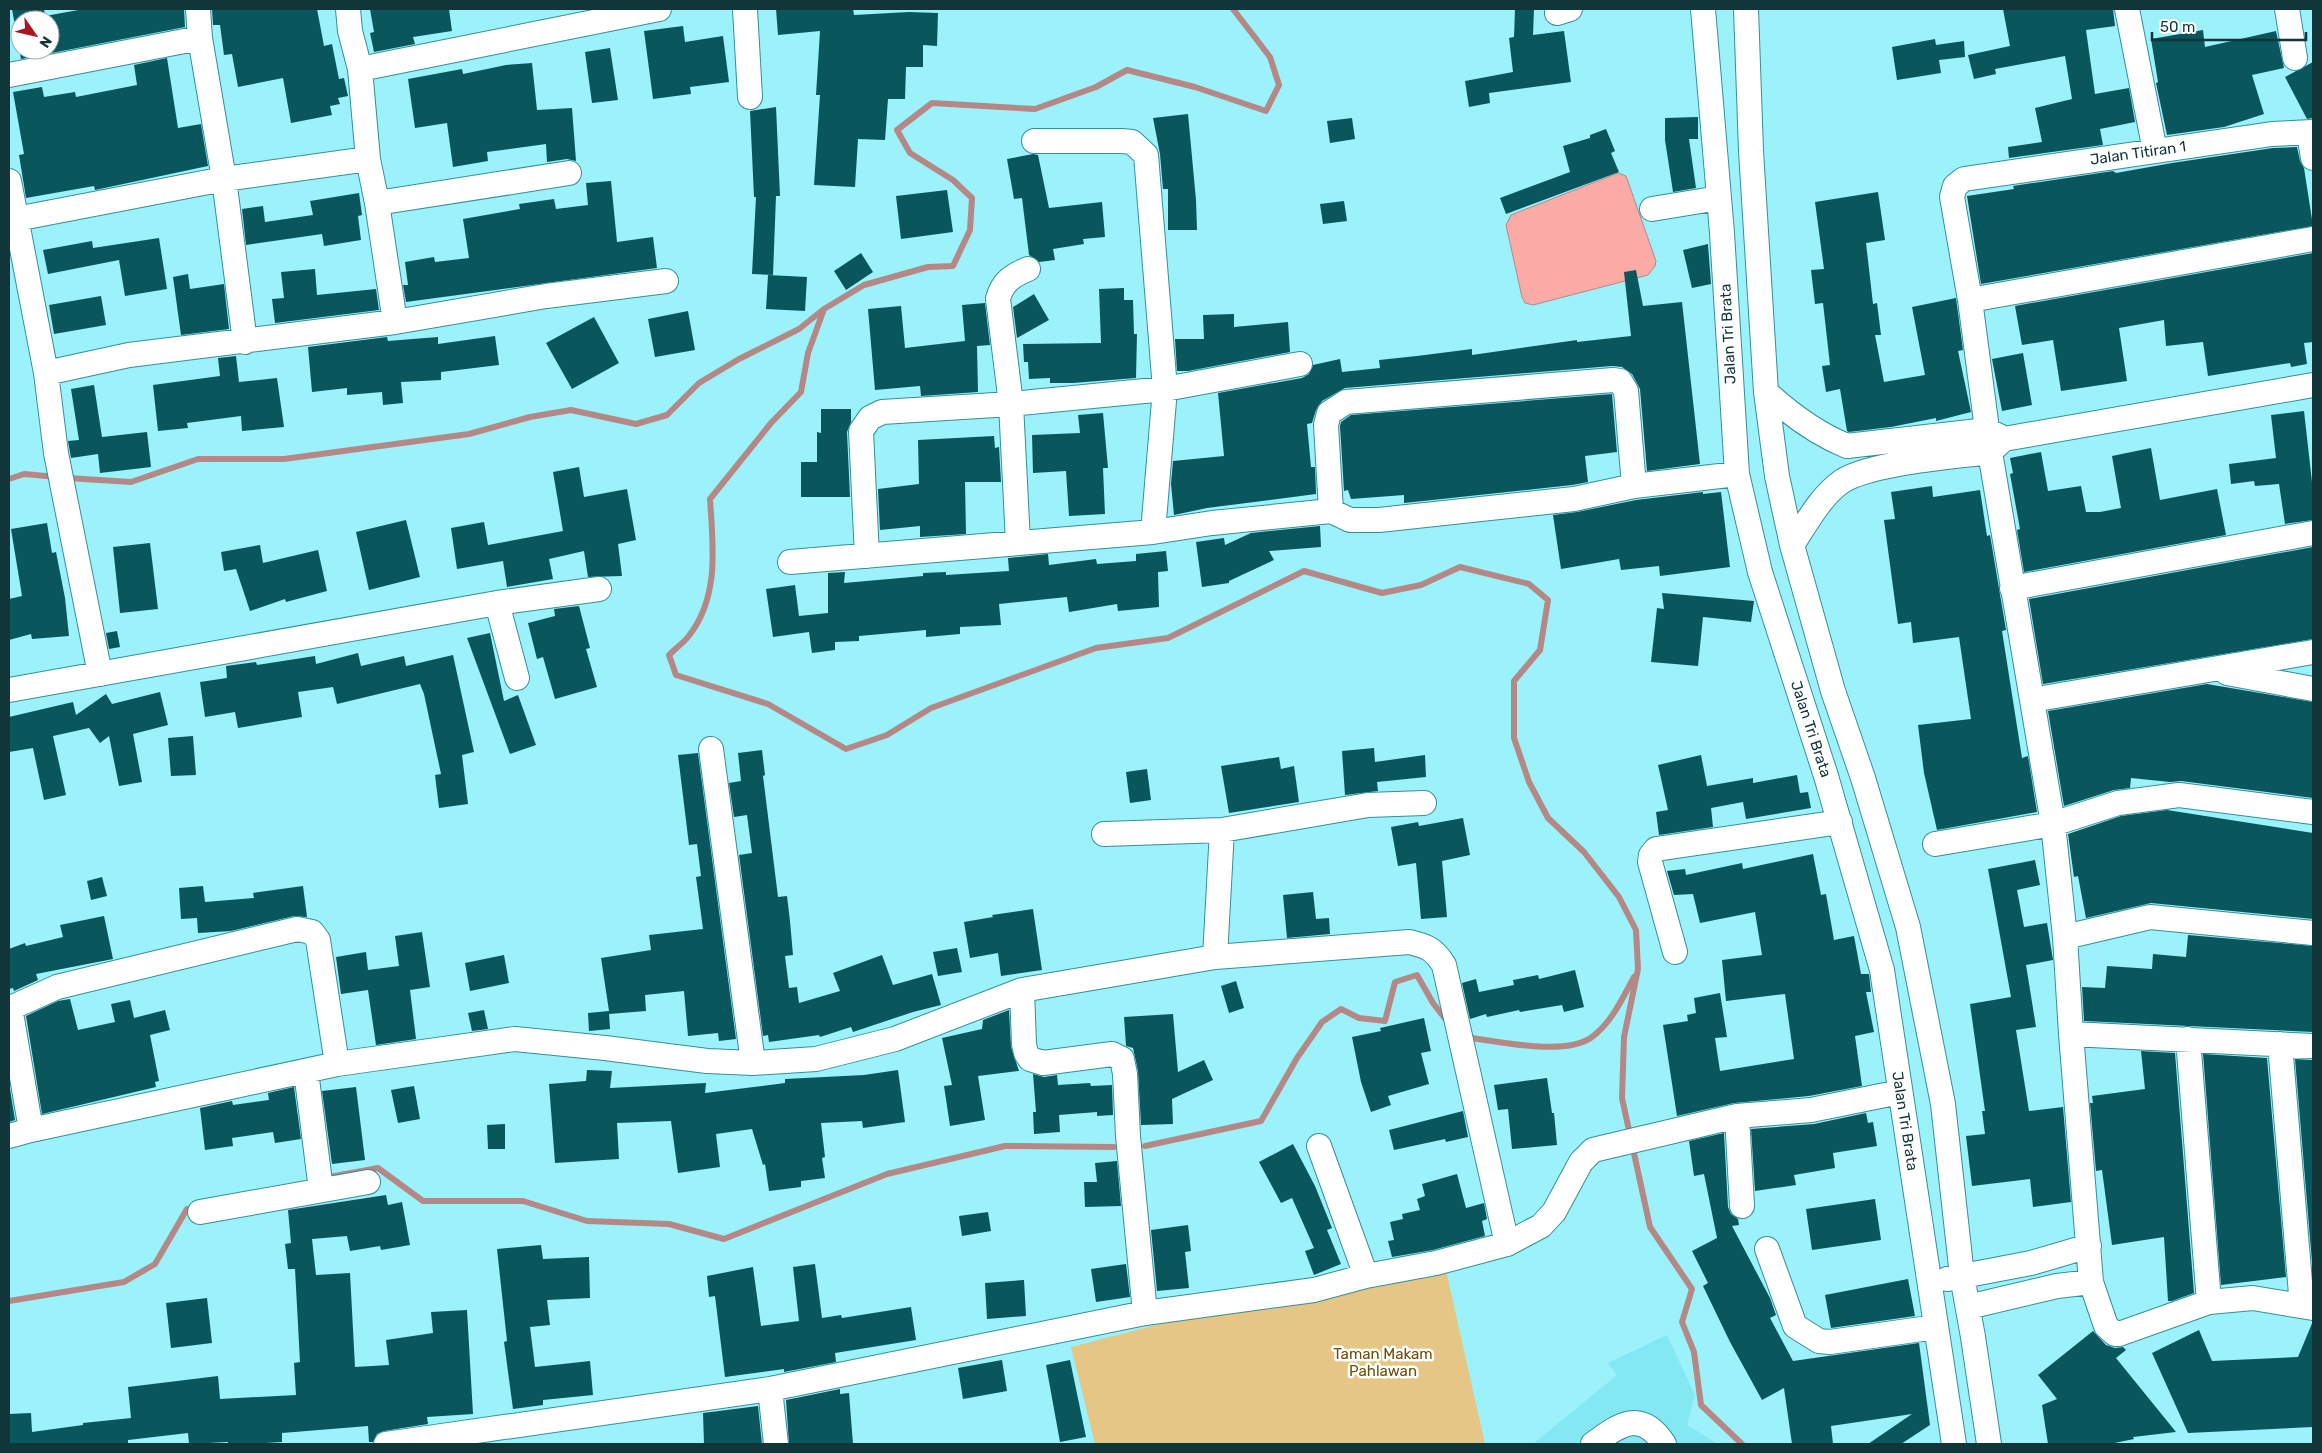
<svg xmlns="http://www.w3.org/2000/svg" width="2322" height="1453" font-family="Rubik,sans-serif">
  <rect width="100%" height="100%" fill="#9bf2fb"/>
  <path fill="#84e8f2" d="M1667,1335L1695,1395L1687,1425L1718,1444H1533L1617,1375L1608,1363Z"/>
  <path fill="#e6c685" d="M1445,1266L1485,1444H1095L1071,1347L1198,1314Z"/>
  <path fill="#fbaba5" stroke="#b58885" d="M1618,173L1626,176L1656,261L1655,266L1648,275L1533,305L1525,303L1522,297L1506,225L1511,215Z"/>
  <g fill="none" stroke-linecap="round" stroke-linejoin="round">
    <path stroke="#b58885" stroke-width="6" d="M824,309L808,353L801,392L771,423L710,499C713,546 720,597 688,637C683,643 675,649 669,655L676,675L768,704L846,749L887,735L931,708L1096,648L1168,638L1304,571L1382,593L1421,585L1460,567L1529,584L1548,600L1540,650L1514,681V738L1529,782L1548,818L1584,852L1619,897L1636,930L1638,969L1624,1037L1622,1098L1650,1227L1692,1289L1682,1322L1694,1352L1701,1405L1742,1444
      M67,478L131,482L198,459H284L469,434L530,417L571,410L636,424L667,415L699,383L739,359L799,329L824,309L864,285L928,267L953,266L970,230L972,198L953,180L910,153L897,130L932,103L1035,109L1096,87L1127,70L1195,87L1266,111L1279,85L1270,57L1233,9
      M9,479L24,474L57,477
      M1465,1037C1497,1041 1565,1057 1592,1037C1612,1022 1622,999 1634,977
      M1145,1146L1261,1121L1297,1058L1322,1022L1341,1009L1359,1018L1385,1021L1395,982L1417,975L1433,1003L1450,1025
      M324,1178L378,1168L423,1201H523L587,1221L669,1224L724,1239L887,1174L1005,1146L1114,1147
      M9,1301L124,1282L155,1264L187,1209L195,1208"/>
  </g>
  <path fill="#09565d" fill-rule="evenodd" d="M12,9H44L45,16L84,9H184L185,27L21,59ZM20,20H50V50H20Z
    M212,9H317L324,46L332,44L339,79L344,78L348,96L338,98L340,104L330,106L332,115L291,123L283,78L238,87L232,54L224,55L220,25H213Z
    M370,9H449L452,31L413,37L415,44L374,52L370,33L374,32Z
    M776,9H853L854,15L909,12L938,13L937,46L923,45V67H906L905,99H888L885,140L858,139L855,187L814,185L820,95H816L820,31L778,35Z
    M1515,9H1534L1533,35L1564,31L1571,82L1489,93L1490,103L1469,107L1465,81L1513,72L1509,38L1514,37Z
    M2003,9H2113L2115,26L2086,30L2095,94L2129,88L2135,122L2100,129L2103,145L2009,158L2008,147L2042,142L2035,108L2072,99L2065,56L1995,69L1996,74L1974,79L1968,55L2010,46Z
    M683,26L685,42L723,36L729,82L690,87L691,94L653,99L644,31Z
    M2203,30L2205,47L2276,31L2284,68L2252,75L2264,114L2224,127L2167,135L2156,83L2158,82L2151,39Z
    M1935,39L1936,45L1964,41L1965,57L1939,60L1941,73L1897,80L1892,47Z
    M610,48L618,100L592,103L585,52Z
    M167,58L178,128L201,124L208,166L95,190L94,186L26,198L19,155L24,154L13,92L42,87L44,97L75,92L76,97L137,85L134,65Z
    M2313,62V118L2307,119L2285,77Z
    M532,63L537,110L572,108L576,161L567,159L547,162L546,144L487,152L488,161L453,167L447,123L415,128L408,79L462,69L463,74L506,65Z
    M776,107L780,196H776L773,275L752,274L756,197H754L750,111Z
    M1188,114L1196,200L1197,230H1168V189H1163L1160,154L1153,118Z
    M1698,117V139H1689L1696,188L1673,192L1665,140V118Z
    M1352,118L1355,139L1330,143L1327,121Z
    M1606,129L1615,151L1611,153L1619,172L1506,214L1500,198L1570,172L1563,146L1590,138V135Z
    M2297,147L2300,161L2304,168L2313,226L1981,284L1967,196L2014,189L2013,186L2113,171L2116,173L2172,163L2273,148Z
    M1033,154L1038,155L1049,208L1102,202L1105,237L1083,239L1084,244L1053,249L1055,260L1039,262L1029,255L1022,198L1014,199L1007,159Z
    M611,181L617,242L653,237L657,268L406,302L403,285H408L405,262L434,257L435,262L469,258L463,219L520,209L519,204L554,199L556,209L588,205L586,183Z
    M947,190L953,232L901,239L896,196Z
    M1878,192L1885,240L1866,243L1873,304L1877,303L1881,335H1875L1884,382L1925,375L1912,307L1956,298L1963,350L1958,351L1971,412L1936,421V418L1891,427L1849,432L1847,431L1840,389L1826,392L1822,366L1830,365L1823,303L1815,304L1811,270L1824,269L1815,202Z
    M359,193L362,215L358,216L361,240L324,246L322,234L246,245L242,209L263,206L265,222L313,215L310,201Z
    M1344,201L1347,221L1323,224L1320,204Z
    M159,238L167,289L125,296L119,260L48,274L43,250L92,241L93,248Z
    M1708,244L1711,284L1692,288L1683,250Z
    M861,253L873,272L846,290L834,271Z
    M2313,253V342L2304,343L2307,364L2291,367L2290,363L2208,376L2203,342L2166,346L2164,320L2119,328L2127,381L2061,391L2053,340L2022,345L2015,306Z
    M315,269L317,295L376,289L379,310L275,323L272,299L284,298L281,272Z
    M1636,270L1643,306L1682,302L1700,464L1647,471L1640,389L1632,374L1622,367L1612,366L1345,388L1322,401L1316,410L1312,423L1307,424L1311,467H1315L1316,494L1207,508L1174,515L1171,484L1173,461L1224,456L1218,393L1302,378L1309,374L1313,365L1340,359L1342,372L1380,368L1379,360L1417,356L1472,349V355L1577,340V342L1631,336L1624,272Z
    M188,274L190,289L224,284L229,329L181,335L173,277Z
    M768,275L807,277L805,311L766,309Z
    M1124,288V300H1133L1134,334H1137L1136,378L1073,383H1050V378L1029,379L1028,362H1024L1023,344L1101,343L1099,289Z
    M1034,294L1049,320L1017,338L1013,307Z
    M101,296L106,325L54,334L49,305Z
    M985,303L990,345L977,346L978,392L921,396L920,386L875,390L868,309L901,306L905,348L965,341L962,305Z
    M688,311L695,350L655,357L648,319Z
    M1234,314V327L1288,322L1290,352L1188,371H1177L1175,339H1204L1203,315Z
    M594,317L619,363L572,389L546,343Z
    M495,336L499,365L441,372V380L401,382L403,403L383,405L382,392L347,395V388L312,392L308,347L387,337L388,341L438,337V344Z
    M2023,353L2032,405L2002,411L1992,359Z
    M236,356L239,382L277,378L284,427L242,431L241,416L187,423L188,428L158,431L153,385L220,376L218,358Z
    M94,385L102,437L147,432L151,467L100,473L98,454L71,458L68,441L79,440L71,389Z
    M1612,394L1617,452L1585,456L1588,482L1572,485L1404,503V495L1351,499L1348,490L1344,491L1340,426L1341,422L1351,415Z
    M821,409H851V422L847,432L850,497H801V462H817V432L821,433Z
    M2304,411L2313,491V520L2285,524L2279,484L2255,486L2254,481L2231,484L2229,464L2276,458L2271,415Z
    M1103,413L1108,468H1103L1105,514L1069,516L1066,471L1033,473L1032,435L1080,433L1078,415Z
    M994,436L995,448L999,447L1001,482H965L966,534L920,537V526L880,530L878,489L919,484L918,440Z
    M2151,448L2160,500L2217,489L2226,535L2024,572L2017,530L2020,529L2010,474L2013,473L2010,458L2041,452L2048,491L2081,486L2086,512H2100L2121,508L2112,456Z
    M579,467L584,497L627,489L636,540L618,544L622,576L588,577L584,551L549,559L553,579L507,587L503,561L457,569L451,528L484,522L488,545L563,531L553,472Z
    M1932,486L1933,497L1980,490L1987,536L1990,535L2006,630L2002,631L2022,758L2028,756L2037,812L1937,830L1924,773L1918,725L1971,719L1959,637L1913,643L1911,622L1898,624L1884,520L1895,519L1891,492Z
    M1703,492V494L1721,492L1730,567L1660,576L1659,566L1621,570L1619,559L1561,569L1553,515L1577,512L1636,500Z
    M406,520L420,577L369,590L356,532Z
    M47,523L52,553L56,552L65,598L69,636L32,639L31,634L9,640V599L22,596L11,529Z
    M1320,526L1321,547L1269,551L1274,560L1229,581V583L1202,587L1196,542L1224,538L1225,545L1251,533Z
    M150,543L158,609L120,613L113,547Z
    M260,545L263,563L318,550L327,591L286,602L285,599L250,611L236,569L224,571L221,552Z
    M2313,547V639L2043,684L2029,599Z
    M1166,551L1168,571L1158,572L1159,607L1118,611L1117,604L1069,612L1067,597L999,604L1001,625L960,627V634L926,637V630L859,636V641L835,642V650L812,653L809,632L773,637L766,589L795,585L799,616L828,613V573L845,572L844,583L923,576V573L946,572V575L1009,571L1008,558L1048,554L1049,565L1096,559L1097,564L1136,561V554Z
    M1662,593L1754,601L1751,622L1703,617L1698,666L1651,662L1657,608L1664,609Z
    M579,606L590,648L586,649L597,687L555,699L543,657L537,659L528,623L555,616L554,609Z
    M117,631L120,647L109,649L106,633Z
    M490,633L504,701L518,695L536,745L510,754L467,638Z
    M358,653L361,666L404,656L406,666L453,655L474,752L462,755L468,804L439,808L435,775L441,774L424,694L420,684L337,704L333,687L298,692L302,717L238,728L235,712L205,717L200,682L227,678L226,666L256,662L257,665L315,656L316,664Z
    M2207,684L2313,702V798L2181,781L2170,782L2131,778L2130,788L2114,790L2064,806L2048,711Z
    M160,692L168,725L133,734L142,782L119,786L109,736L100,743L89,728L53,736L66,795L44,800L33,748L9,752V717L73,702L76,715L106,694L112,704Z
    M193,736L196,775L171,776L168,738Z
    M1374,748L1375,762L1425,755L1426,777L1377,782L1378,791L1345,795L1342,751Z
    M762,750L765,775L763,776L778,897L787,896L790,921L793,955L785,956L789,988L797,987L799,1003L840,991L833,973L882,955L893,985L932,974L941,1005L913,1012L853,1032L851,1027L820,1037L819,1035L769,1042L768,1035L763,1036L739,855L752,853L747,815L734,817L729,783L741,781L738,753Z
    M698,753L736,1039L719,1041L718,1033L688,1036L684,991L645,995L646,1011L609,1014V1012L610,1029L589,1031L588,1013L609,1011L601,958L651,950L649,935L703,929L696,877L701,876L697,844L689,845L678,755Z
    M1701,755L1707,786L1753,778V783L1797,775L1800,793L1808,792L1811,808L1746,819L1743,802L1711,808L1713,827L1659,835L1656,812L1668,810L1658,765Z
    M1279,757L1281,769L1294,766L1299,802L1229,813L1221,766Z
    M1147,769L1151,800L1130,803L1126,772Z
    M2167,810L2313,833V919L2151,903L2086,918L2078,876L2074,877L2068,834L2121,816Z
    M1463,818L1470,855L1442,861L1447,917L1421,919L1416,863L1398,866L1391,827L1418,822L1419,826Z
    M1813,854L1821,895L1826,894L1834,940L1854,936L1861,974H1869L1871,992H1866L1874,1032L1855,1036L1862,1086L1809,1096L1734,1103L1677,1116L1663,1025L1688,1021L1687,1015L1696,1013L1694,998L1720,993L1727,1037L1715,1038L1720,1071L1794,1059L1785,994L1726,1001L1722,960L1762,955L1755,912L1700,923L1693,894L1674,895L1667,871L1685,869L1686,875L1742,863L1743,869Z
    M2035,860L2040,885L2017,890L2024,927L2047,923L2053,960L2026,965L2036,1027L2016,1030L2029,1111L2063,1107L2071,1202L2033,1207L2030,1179L1972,1186L1966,1136L1985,1134L1982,1111H1985L1970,1004L2011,997L1988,869Z
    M102,877L107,896L91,900L87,881Z
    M203,886L205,902L254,898L253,893L303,886L307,917L294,916L231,931L198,933L197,918L181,919L179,888Z
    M1313,892L1316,919L1329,918L1330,934L1287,938L1283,895Z
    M1033,909L1042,970L1001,976L998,953L970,958L964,922L993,917L992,915Z
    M104,916L113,959L36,974L38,980L14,991L13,988L9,989V949L25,943L26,946L63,937L60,925Z
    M422,932L430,987L410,990L416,1039L376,1045L368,990L341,994L336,957L366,952L368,970L399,966L395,936Z
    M2188,935L2313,946V1032L2084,1021L2082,987L2105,988L2107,966L2152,969L2153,954L2186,957Z
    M957,948L962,972L938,976L933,952Z
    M504,955L509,983L470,991L465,963Z
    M1575,970L1584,1007L1564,1012L1562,1005L1520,1012L1519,1010L1487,1017L1486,1014L1470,1019L1462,983L1476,979L1479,992L1514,985L1513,980L1538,975L1539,979Z
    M1236,981L1244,1008L1229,1013L1221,986Z
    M70,999L78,1030L115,1022L111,1004L130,1000L134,1018L165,1010L170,1030L150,1035L159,1081L155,1082L156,1087L42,1114L26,1016L58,1001Z
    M484,1010L488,1029L472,1031L468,1013Z
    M1009,1010L1011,1047L1019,1071L978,1076L985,1120L950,1126L944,1086L952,1085L942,1038L982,1029L983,1020Z
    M1173,1014L1178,1072L1204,1060L1213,1080L1172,1099L1173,1124L1141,1125L1138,1071L1133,1048L1126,1046L1124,1017Z
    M1424,1018L1431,1051L1421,1053L1429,1084L1388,1096L1391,1105L1371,1112L1361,1082L1352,1037L1381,1031L1380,1028Z
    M2141,1051L2175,1053L2194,1293L2172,1301H2168L2164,1237L2112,1245L2102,1170L2096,1171L2090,1103H2093L2092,1096L2145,1089Z
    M2203,1054L2267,1058L2286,1277L2221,1285Z
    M2295,1059L2313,1060V1274Z
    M587,1070L612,1071L610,1088L706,1083L705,1093L785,1083V1079L864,1075L898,1070L905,1122L863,1128L862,1121L821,1123L825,1157L822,1158L825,1178L801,1181V1187L769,1191L765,1164L763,1165L752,1129L716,1134L720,1167L678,1173L671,1121L617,1123L619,1159L555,1163L549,1084L586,1081Z
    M1033,1074L1044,1077L1057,1075L1058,1085L1090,1083L1091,1086L1112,1085L1113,1115L1097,1116V1112L1059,1115L1060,1132L1034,1134L1033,1112H1036Z
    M1547,1078L1552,1113H1554L1557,1145L1512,1149L1508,1109L1498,1110L1494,1085Z
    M414,1086L420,1119L398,1123L391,1090Z
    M294,1087L301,1139L275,1143L273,1132L232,1138L233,1146L205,1150L200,1108L232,1101L233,1105L269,1100L268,1093Z
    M356,1087L365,1160L332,1164L322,1091Z
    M10,1089L15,1120L9,1122V1090Z
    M1463,1111L1468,1137L1446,1142L1445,1139L1394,1150L1389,1130Z
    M1866,1113L1868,1123L1873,1122L1877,1146L1833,1153L1835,1168L1794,1175L1796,1185L1755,1191L1751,1129L1814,1124Z
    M505,1124V1149H488L487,1125Z
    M1724,1133L1728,1207L1731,1214L1738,1219L1739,1225L1732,1226L1770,1298L1776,1315L1770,1318L1793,1361L1919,1343L1930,1425L1901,1444H1868L1912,1414L1831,1426L1833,1444H1792L1784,1388L1762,1400L1730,1342L1703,1286L1708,1283L1692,1251L1717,1238L1704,1174L1694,1176L1689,1141Z
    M1293,1144L1315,1186L1332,1228L1327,1230L1341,1264L1314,1275L1305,1251L1314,1248L1292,1198L1281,1203L1259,1162Z
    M1117,1161L1121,1206L1085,1207L1084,1182H1097L1095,1163Z
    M1457,1174L1466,1208L1484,1203L1487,1219L1482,1221L1485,1236L1433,1250L1392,1257L1388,1241L1394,1240L1390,1222L1403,1219L1402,1214L1420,1210L1417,1199L1425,1196L1422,1184Z
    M386,1195L388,1205L402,1202L410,1245L381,1250L380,1246L350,1251L347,1236L312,1239L316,1275L350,1273L355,1367L389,1365L386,1340L433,1333L431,1312L467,1310L473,1414L427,1417L428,1424L384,1431L377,1434L373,1442H369L368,1426L282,1433V1442L248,1444H228V1442L189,1444L188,1433L128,1440V1444H9V1414L31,1413L32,1432L83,1425V1423L131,1418L128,1387L218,1376L220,1399L296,1395L294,1363L300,1362L295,1269H288L285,1244L291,1243L288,1210Z
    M1875,1199L1881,1240L1812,1250L1806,1209Z
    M988,1212L991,1231L962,1236L959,1216Z
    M1188,1225L1191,1251L1185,1252L1189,1288L1157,1291L1151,1230Z
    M541,1245L543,1259L589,1257L590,1298L547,1300L550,1325L530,1327L535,1367L590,1361L593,1395L543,1400V1405L513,1409L504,1342L507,1341L497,1249Z
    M815,1264L822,1318L841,1315L842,1318L911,1307L916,1340L835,1353L836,1362L784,1372V1369L725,1377L715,1296L709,1297L707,1276L753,1267L761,1326L799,1321L793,1267Z
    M1126,1264L1130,1297L1096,1302L1091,1269Z
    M1908,1279L1915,1316L1831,1328L1825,1295Z
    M1024,1280L1026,1316L987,1319L985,1283Z
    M207,1298L212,1343L171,1348L166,1303Z
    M2313,1321V1427L2188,1433L2152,1353L2199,1330L2212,1361L2298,1357Z
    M2093,1331L2106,1345L2115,1348L2123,1347L2126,1350L2116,1358L2176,1432L2133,1437L2134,1439L2110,1444H2048L2042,1405L2057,1399L2038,1375Z
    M1002,1360L1007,1391L963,1399L958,1368Z
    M1070,1360L1086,1437L1060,1442L1046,1365Z
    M840,1389V1394L849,1393L853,1444H789L786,1400Z
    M758,1406L762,1444H704L703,1413Z"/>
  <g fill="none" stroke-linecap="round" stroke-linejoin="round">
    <g stroke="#358f98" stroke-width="26">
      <path id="minor" d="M198,9L200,38L224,179L245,342
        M348,9L350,31L360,69L368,159L377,203L395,322
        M745,9L750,97
        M1703,9L1722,233L1737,474L1760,572L1826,776L1882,970L1954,1444
        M1746,9L1751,151L1766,392L1777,476L1792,545L1833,691L1863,778L1908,927L1943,1104L1962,1276L1973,1337L1989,1444
        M2127,9L2155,151
        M2287,9L2295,58
        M1557,13L1570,9
        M360,69L659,9
        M9,75L200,38
        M2313,132L2272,134L1964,179L1955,186L1952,197L1970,300L1990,452L2053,824L2065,937L2150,917L2313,933
        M2309,133L2313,158
        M1034,141H1122L1132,142L1146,155L1165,389L1153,532
        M9,181L46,373L56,453L100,674
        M377,203L569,173
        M1652,209L1719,198
        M16,219L224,179L368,159
        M1970,300L2313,239
        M46,373L129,355L395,322L546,296L666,281
        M1766,392C1790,414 1817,434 1847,446L1987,430L2001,437
        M1331,511L1326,425L1329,413L1346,402L1613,380L1620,381L1626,391L1634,486
        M1018,542L1011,404L998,299C1002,282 1013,275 1028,269
        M1792,545C1806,524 1820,497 1841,482C1869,463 1953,457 1990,452L2004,439L2313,385
        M867,556L861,431L870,418L882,412L1011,404L1165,389L1300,364
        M790,562L1153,532L1212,523L1331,511L1350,520H1379L1574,499L1634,486L1737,474
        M2012,588L2313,533
        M497,603L517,678
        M2227,673L2313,689
        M9,690L497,603L599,589
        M2032,700L2313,652
        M711,749L753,1063
        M1104,834L1222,830L1368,805L1424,803
        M1935,844L2053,824L2118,803L2179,795L2313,812
        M2065,937L2071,1034
        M1675,952L1650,862L1651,855L1656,849L1840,822
        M1215,957L1222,830
        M1022,990L1024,1044L1026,1053L1030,1059L1043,1063L1112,1054L1122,1059L1125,1074L1128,1136L1145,1313
        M2188,1039L2209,1302
        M2280,1044L2302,1306
        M2313,1046L2071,1034L2091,1282L2106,1326L2115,1334H2119L2209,1302L2253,1298L2313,1308
        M306,1071L321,1190
        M31,1130L337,1064L515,1039L605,1048L707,1061L753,1063L816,1059L895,1039L1022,990L1215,957L1409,942C1427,946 1434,949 1444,965L1507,1244
        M9,1136L31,1130L11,1013L15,1006L57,987L297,929L312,932L318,940L337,1064
        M1319,1146L1366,1276
        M1742,1206L1737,1116L1811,1110L1900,1092
        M200,1212L368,1182
        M1767,1249L1795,1326L1819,1341L1830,1342L1936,1327
        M1947,1279L2031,1263L2089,1246
        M1968,1307L2057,1286L2091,1282
        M770,1389L776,1444
        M386,1444L770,1389L1145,1313L1314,1290L1366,1276L1436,1263L1507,1244L1541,1226L1554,1212L1581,1162L1593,1150L1737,1116
        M1593,1444C1620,1424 1641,1409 1664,1444"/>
    </g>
    <use href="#minor" stroke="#fff" stroke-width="24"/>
  </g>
  <g text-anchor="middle" stroke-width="5" stroke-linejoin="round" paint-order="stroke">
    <g font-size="15" fill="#11363a" stroke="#fff">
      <text transform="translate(2138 153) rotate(-8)" y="5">Jalan Titiran 1</text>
      <text transform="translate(1728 334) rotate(-93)" y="5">Jalan Tri Brata</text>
      <text transform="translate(1811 729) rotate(72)" y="5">Jalan Tri Brata</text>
      <text transform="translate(1905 1121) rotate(81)" y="5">Jalan Tri Brata</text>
    </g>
    <g font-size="15" fill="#6b4f03" stroke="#fff">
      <text x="1383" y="1359">Taman Makam<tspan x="1383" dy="17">Pahlawan</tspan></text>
    </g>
  </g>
  <rect width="2322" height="1453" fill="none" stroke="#11363a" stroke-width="20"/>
  <g transform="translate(35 35) rotate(124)"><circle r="24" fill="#ffffff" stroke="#a0afb0"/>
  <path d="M0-4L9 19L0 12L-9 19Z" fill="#aa1523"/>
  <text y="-8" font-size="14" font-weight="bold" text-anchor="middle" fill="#11363a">N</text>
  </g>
  <path d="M2152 32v8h154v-8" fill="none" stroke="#11363a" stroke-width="2.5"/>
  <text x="2160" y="32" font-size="15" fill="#11363a" stroke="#ffffff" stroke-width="4" paint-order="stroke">50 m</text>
</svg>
